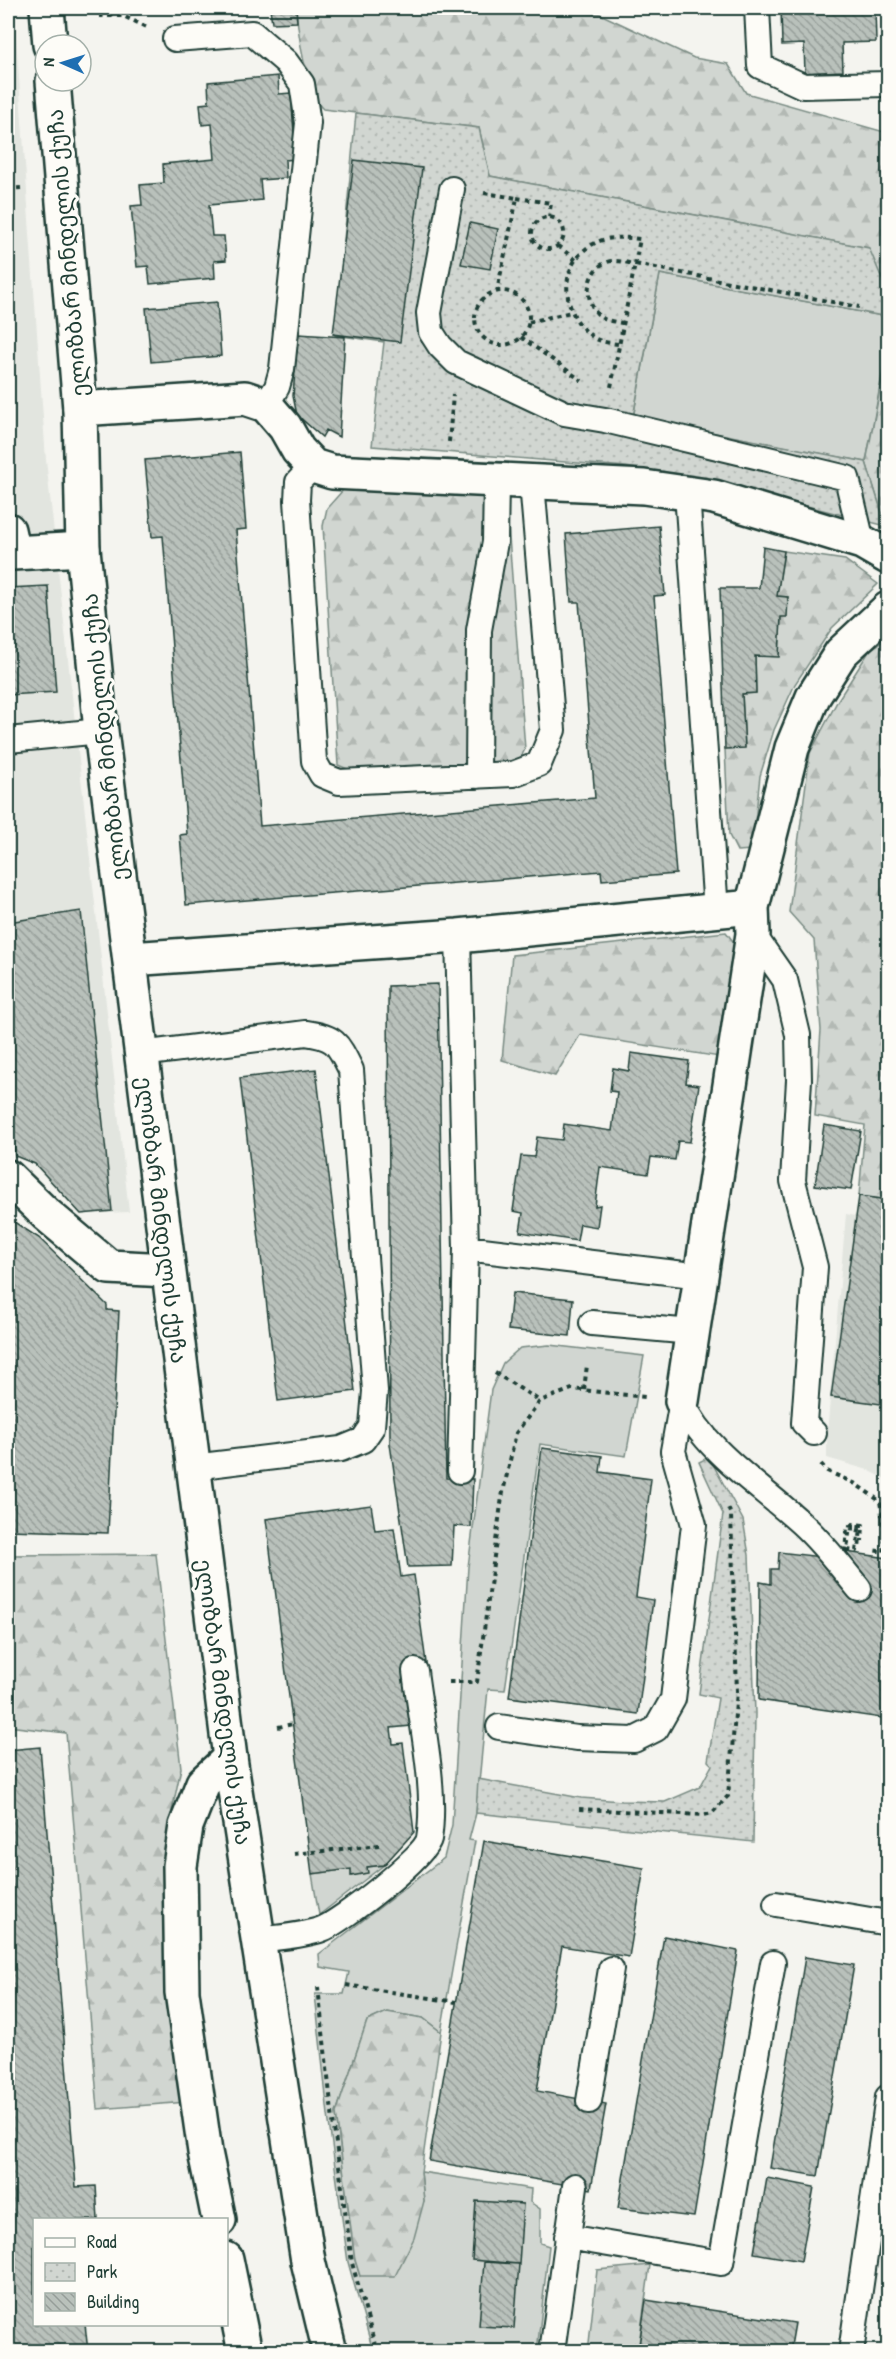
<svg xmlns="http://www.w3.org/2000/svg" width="896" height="2359" font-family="'Patrick Hand','Noto Sans Georgian',sans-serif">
  <defs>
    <pattern id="forest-firs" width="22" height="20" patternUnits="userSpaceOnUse" patternTransform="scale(1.5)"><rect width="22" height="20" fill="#d1d6d1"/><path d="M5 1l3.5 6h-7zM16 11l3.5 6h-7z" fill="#b3b9b4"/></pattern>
    <pattern id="park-dots" width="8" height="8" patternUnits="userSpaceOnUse" patternTransform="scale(1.5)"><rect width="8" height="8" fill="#d1d6d1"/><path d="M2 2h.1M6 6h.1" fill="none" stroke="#b3b9b4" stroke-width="1.8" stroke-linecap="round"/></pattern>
    <pattern id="building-back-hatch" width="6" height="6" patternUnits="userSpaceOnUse" patternTransform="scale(1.5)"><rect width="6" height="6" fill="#b9c1bb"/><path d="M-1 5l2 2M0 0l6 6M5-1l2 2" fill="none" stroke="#969e99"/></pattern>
  </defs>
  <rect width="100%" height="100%" fill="#f4f4ef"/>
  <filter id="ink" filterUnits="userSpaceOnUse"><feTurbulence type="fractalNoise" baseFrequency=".0167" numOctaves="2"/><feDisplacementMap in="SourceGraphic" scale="12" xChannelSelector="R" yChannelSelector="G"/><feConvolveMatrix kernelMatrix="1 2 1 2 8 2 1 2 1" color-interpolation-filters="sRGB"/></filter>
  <g filter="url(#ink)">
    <path fill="#e2e5df" d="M8,8H14L46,460L129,1212L81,1214L35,1164L15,1156L8,1149Z
      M888,1155V1480L868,1470L827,1458V1434L846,1214L855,1216L859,1196L884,1199Z"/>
    <path fill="#d1d6d1" stroke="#788a82" stroke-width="1.5" d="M660,274L888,317V343L866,462L633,418Z
      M549,1345L644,1356L626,1456L540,1444L505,1690L488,1689L476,1813L469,1840L475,1841L441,2032L423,2018L387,2012L367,2021L336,2113L355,2260L360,2276L424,2201L421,2172L531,2189L530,2202L540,2209V2243L549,2246L537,2351H373L348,2262L328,2115L315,1994H344L349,1972L320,1967L319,1954L444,1858L452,1825L468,1567L491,1390L503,1363L520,1348Z
      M384,1865L319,1915L312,1874L351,1869L352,1875L367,1873V1867Z"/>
    <path fill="url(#forest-firs)" stroke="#788a82" stroke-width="1.5" d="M296,8H533L600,14L694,58L728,64L746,93L888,133V293L868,248L490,176L479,128L323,109C306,94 298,31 296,8Z
      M888,362V527L886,526L866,462L885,363Z
      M344,489L506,497L525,749L520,759L509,761L350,770L338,765L323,526L327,508Z
      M784,551L845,560L878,584L832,628L795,684L774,730L760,776L752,850L737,851L729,835L725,749L745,747L742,694L756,693L755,656H779L781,617L788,597L777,596Z
      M888,638V1155L884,1199L859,1196L865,1125L815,1116L821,1030L814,940L789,912L810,753L838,700L870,650Z
      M726,932L742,953L726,1058L580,1035L555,1076L502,1060L512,955Z
      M156,1554L181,1768L165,1844L187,2102L98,2109L66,1733L8,1726V1555Z
      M387,2012L423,2018L441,2032L421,2172L424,2201L414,2238L395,2276H360L355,2260L336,2113L367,2021Z
      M650,2265L638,2351L588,2352L597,2270Z"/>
    <path fill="url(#park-dots)" stroke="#788a82" stroke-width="1.5" d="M356,113L479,128L490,176L869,248L888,293V317L660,274L633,417L866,462L886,526L716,483L626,467L372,446L384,342L335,335Z
      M709,1457L743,1520L749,1555L755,1713L753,1842L476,1813L478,1779L581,1798L622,1801L665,1802L700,1787L712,1765L708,1761L718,1698L699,1694L723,1514L699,1462Z"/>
    <path fill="url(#building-back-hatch)" stroke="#1f3d34" stroke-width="1.5" d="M270,8H296L297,22L272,23Z
      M781,8H875L876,42L842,43L843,71L805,73L804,44L782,45Z
      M278,76L279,94L291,93L296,159L285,160L286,178L260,180L262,200L209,205L212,236H224L226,260L214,261L215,278L150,284L148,266L137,267L131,206L142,205L140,185L164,183L163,164L215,159L212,124L202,125L200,104L209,103L208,82Z
      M354,160L422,168L400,342L333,334Z
      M470,223L498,229L490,269L461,264Z
      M217,302L221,356L151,362L146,308Z
      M298,334L345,337L339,437L326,430L322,437L297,415L293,396Z
      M240,452L246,529L236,530L260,826L595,798L579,602H571L566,534L659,526L665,595L654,596L676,874L602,880L601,871L186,905L180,835L187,834L164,548L163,536L152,537L145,460Z
      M763,547L784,551L777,596L788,597L787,617H781L779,657L755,656L756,693L742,694L745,748L725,749L720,588H759Z
      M48,586L56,692L8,695V588Z
      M81,911L112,1211L81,1214L35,1164L15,1156L8,1086V922Z
      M438,984L446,1478L473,1479L471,1527L454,1526L452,1566L408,1567L390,1444L388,986Z
      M631,1053L689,1061L686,1083L699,1085L690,1142L678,1141L675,1160L651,1157L648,1174L600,1167L595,1206L600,1205L597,1227L580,1224L577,1241L520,1232L523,1213L513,1211L521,1156L534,1157L537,1137L562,1140L564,1124L612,1131L617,1092L610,1091L613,1068L629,1071Z
      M316,1069L355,1391L278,1401L240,1078Z
      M824,1125L861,1131L851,1190L815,1185Z
      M859,1196L888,1200V1405L831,1397Z
      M8,1218L39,1238L107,1305V1310L119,1311L108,1533L8,1530Z
      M512,1293L573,1299L570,1336L508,1330Z
      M542,1448L602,1456L600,1472L651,1479L636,1597L653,1600L638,1714L509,1697Z
      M371,1505L375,1530L394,1528L401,1577L414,1575L427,1670L411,1726L391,1728L393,1744L403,1743L414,1832L384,1865L367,1867L368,1873L351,1876V1869L312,1874L266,1519Z
      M839,1551L888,1558V1719L759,1700L760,1582L771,1584V1569H778L779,1552L838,1559Z
      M40,1747L76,2187L96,2186L98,2220H34V2324H85L88,2352H8V1750Z
      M484,1841L644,1868L629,1957L562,1946L543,2053L537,2091L606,2104L591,2189L429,2161Z
      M664,1936L738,1951L694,2217L618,2208Z
      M805,1957L854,1965L818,2176L770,2168Z
      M767,2178L814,2187L801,2261L754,2253Z
      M476,2201L523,2204L519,2264L472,2260Z
      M484,2262L519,2264L514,2328L479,2326Z
      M646,2300L795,2323L790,2352H638Z"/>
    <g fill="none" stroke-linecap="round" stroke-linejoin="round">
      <g stroke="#1f3d34" stroke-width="28">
        <path id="lane" d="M757,8L760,66L803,86L888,84
          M175,39L252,33L286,62L302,84L308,123L282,369L277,387L266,405
          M452,189L429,313L431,332L440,346L456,362L564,413L605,420L847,478L862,542
          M313,466L298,482L297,500L314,761L322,775L339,782L513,774L539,764L553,730L532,483
          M687,493L716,911
          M8,740L101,731
          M478,776L479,630L495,542L496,482
          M753,934L785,980L798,1035L799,1080L793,1181L815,1267L804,1423L814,1433
          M458,936L466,1248L460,1471
          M141,1054L306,1033C336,1037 338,1044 351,1070L375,1391L372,1427L363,1440L341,1449L193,1467
          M466,1248L701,1276
          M592,1323L692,1332
          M682,1401C703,1450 762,1487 801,1523C823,1543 841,1567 859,1589
          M499,1727L577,1738L634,1740L656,1729L673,1699L694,1525L673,1451L682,1401
          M776,1904L888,1923
          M259,1940C280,1937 303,1936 322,1929C339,1923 426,1856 429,1839C437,1790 421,1721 415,1671
          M589,2101L611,1969
          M567,2237L721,2263L773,1963
          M552,2352L575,2186
          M851,2352L888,2097"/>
      </g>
      <g stroke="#1f3d34" stroke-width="38">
        <path id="street" d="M80,409L245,398L266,405L285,427L298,450L313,466L332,472L644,487L714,497L862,542L888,557
          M8,530L13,553L83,549
          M130,959L458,936L752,907
          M8,1177L46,1214L109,1267L167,1270
          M682,1401L753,934L752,907L792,748L813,697L841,653L888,609
          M219,2220L205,2152L182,1992L180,1866L186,1826L203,1783L230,1758
          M226,2259L245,2352"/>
      </g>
      <g stroke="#1f3d34" stroke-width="38">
        <path id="secondary" d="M47,8L50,45
          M53,81L80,409L83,549L101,731L230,1758L308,2261L330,2352"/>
      </g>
      <path stroke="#1f3d34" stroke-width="4" stroke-dasharray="4.5 4.5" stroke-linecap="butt" d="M99,16H123L147,27
        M8,189L21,188
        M484,193L517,198L497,291
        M517,198L551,203L549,217
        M532 233a16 16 0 1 1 32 0a16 16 0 1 1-32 0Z
        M558,246L576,260
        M475 318a27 27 0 1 1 54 0a27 27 0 1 1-54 0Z
        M529,322L571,312
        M521,337L582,381
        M618,344C611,343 602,342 596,339C563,319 555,268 590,246C604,236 623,237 640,239L635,264C626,263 616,259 607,262C583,271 583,307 604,319C609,321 617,322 622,323
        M611,387L635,264L859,307
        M449,442L453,395
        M495,1373L540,1401
        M584,1390L587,1365
        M821,1464L827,1471L854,1483L880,1501L885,1535L884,1552L872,1550
        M853,1527V1524L863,1525L862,1541
        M449,1682H477L502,1497L516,1433L540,1401L572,1389L645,1397
        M278,1727L293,1724
        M579,1809L704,1815L712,1813L728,1796L737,1691L731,1515L727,1505
        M294,1854L379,1845
        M346,1985L456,2002
        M318,1987L332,2113L352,2263L377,2352"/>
      <use href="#lane" stroke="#fdfcf7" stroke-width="24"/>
      <use href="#street" stroke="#fdfcf7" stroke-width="33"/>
      <use href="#secondary" stroke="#fdfcf7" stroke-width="33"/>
      <path stroke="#1f3d34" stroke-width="4" stroke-dasharray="4.5 4.5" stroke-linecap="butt" d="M845,1552L847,1528L859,1529L856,1551L847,1550L850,1526L861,1527L859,1549"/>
    </g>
  </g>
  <g text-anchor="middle" stroke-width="6" stroke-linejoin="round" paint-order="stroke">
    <g font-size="22" fill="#1f3d34" stroke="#fdfcf7">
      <text transform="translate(67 253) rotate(-95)" y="8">ელიზბარ მინდელის ქუჩა</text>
      <text transform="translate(104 737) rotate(-96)" y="8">ელიზბარ მინდელის ქუჩა</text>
      <text transform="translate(162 1220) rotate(83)" y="8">ელიზბარ მინდელის ქუჩა</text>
      <text transform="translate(224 1702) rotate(82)" y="8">ელიზბარ მინდელის ქუჩა</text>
    </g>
  </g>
  <rect width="896" height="2359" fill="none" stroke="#fdfcf7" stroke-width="30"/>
  <rect x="15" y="15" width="866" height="2329" fill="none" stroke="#1f3d34" stroke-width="2" filter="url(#ink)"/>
  <rect x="33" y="2218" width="195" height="108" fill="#fdfcf7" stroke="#a4b0a9" stroke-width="1.5"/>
  <rect x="45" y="2238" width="30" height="9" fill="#fdfcf7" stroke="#a4b0a9" stroke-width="1.5"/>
  <text x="87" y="2248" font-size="18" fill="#1f3d34">Road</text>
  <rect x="45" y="2263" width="30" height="18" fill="url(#park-dots)" stroke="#a4b0a9" stroke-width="1.5"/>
  <text x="87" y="2278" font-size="18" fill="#1f3d34">Park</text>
  <rect x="45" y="2293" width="30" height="18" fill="url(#building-back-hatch)" stroke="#a4b0a9" stroke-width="1.5"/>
  <text x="87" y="2308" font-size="18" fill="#1f3d34">Building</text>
  <g transform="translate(63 63) rotate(273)"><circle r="28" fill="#fdfcf7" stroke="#a4b0a9" stroke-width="1.5"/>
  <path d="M0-4.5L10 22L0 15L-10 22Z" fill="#1f6fb2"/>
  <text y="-9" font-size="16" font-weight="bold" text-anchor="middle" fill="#1f3d34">N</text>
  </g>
</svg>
